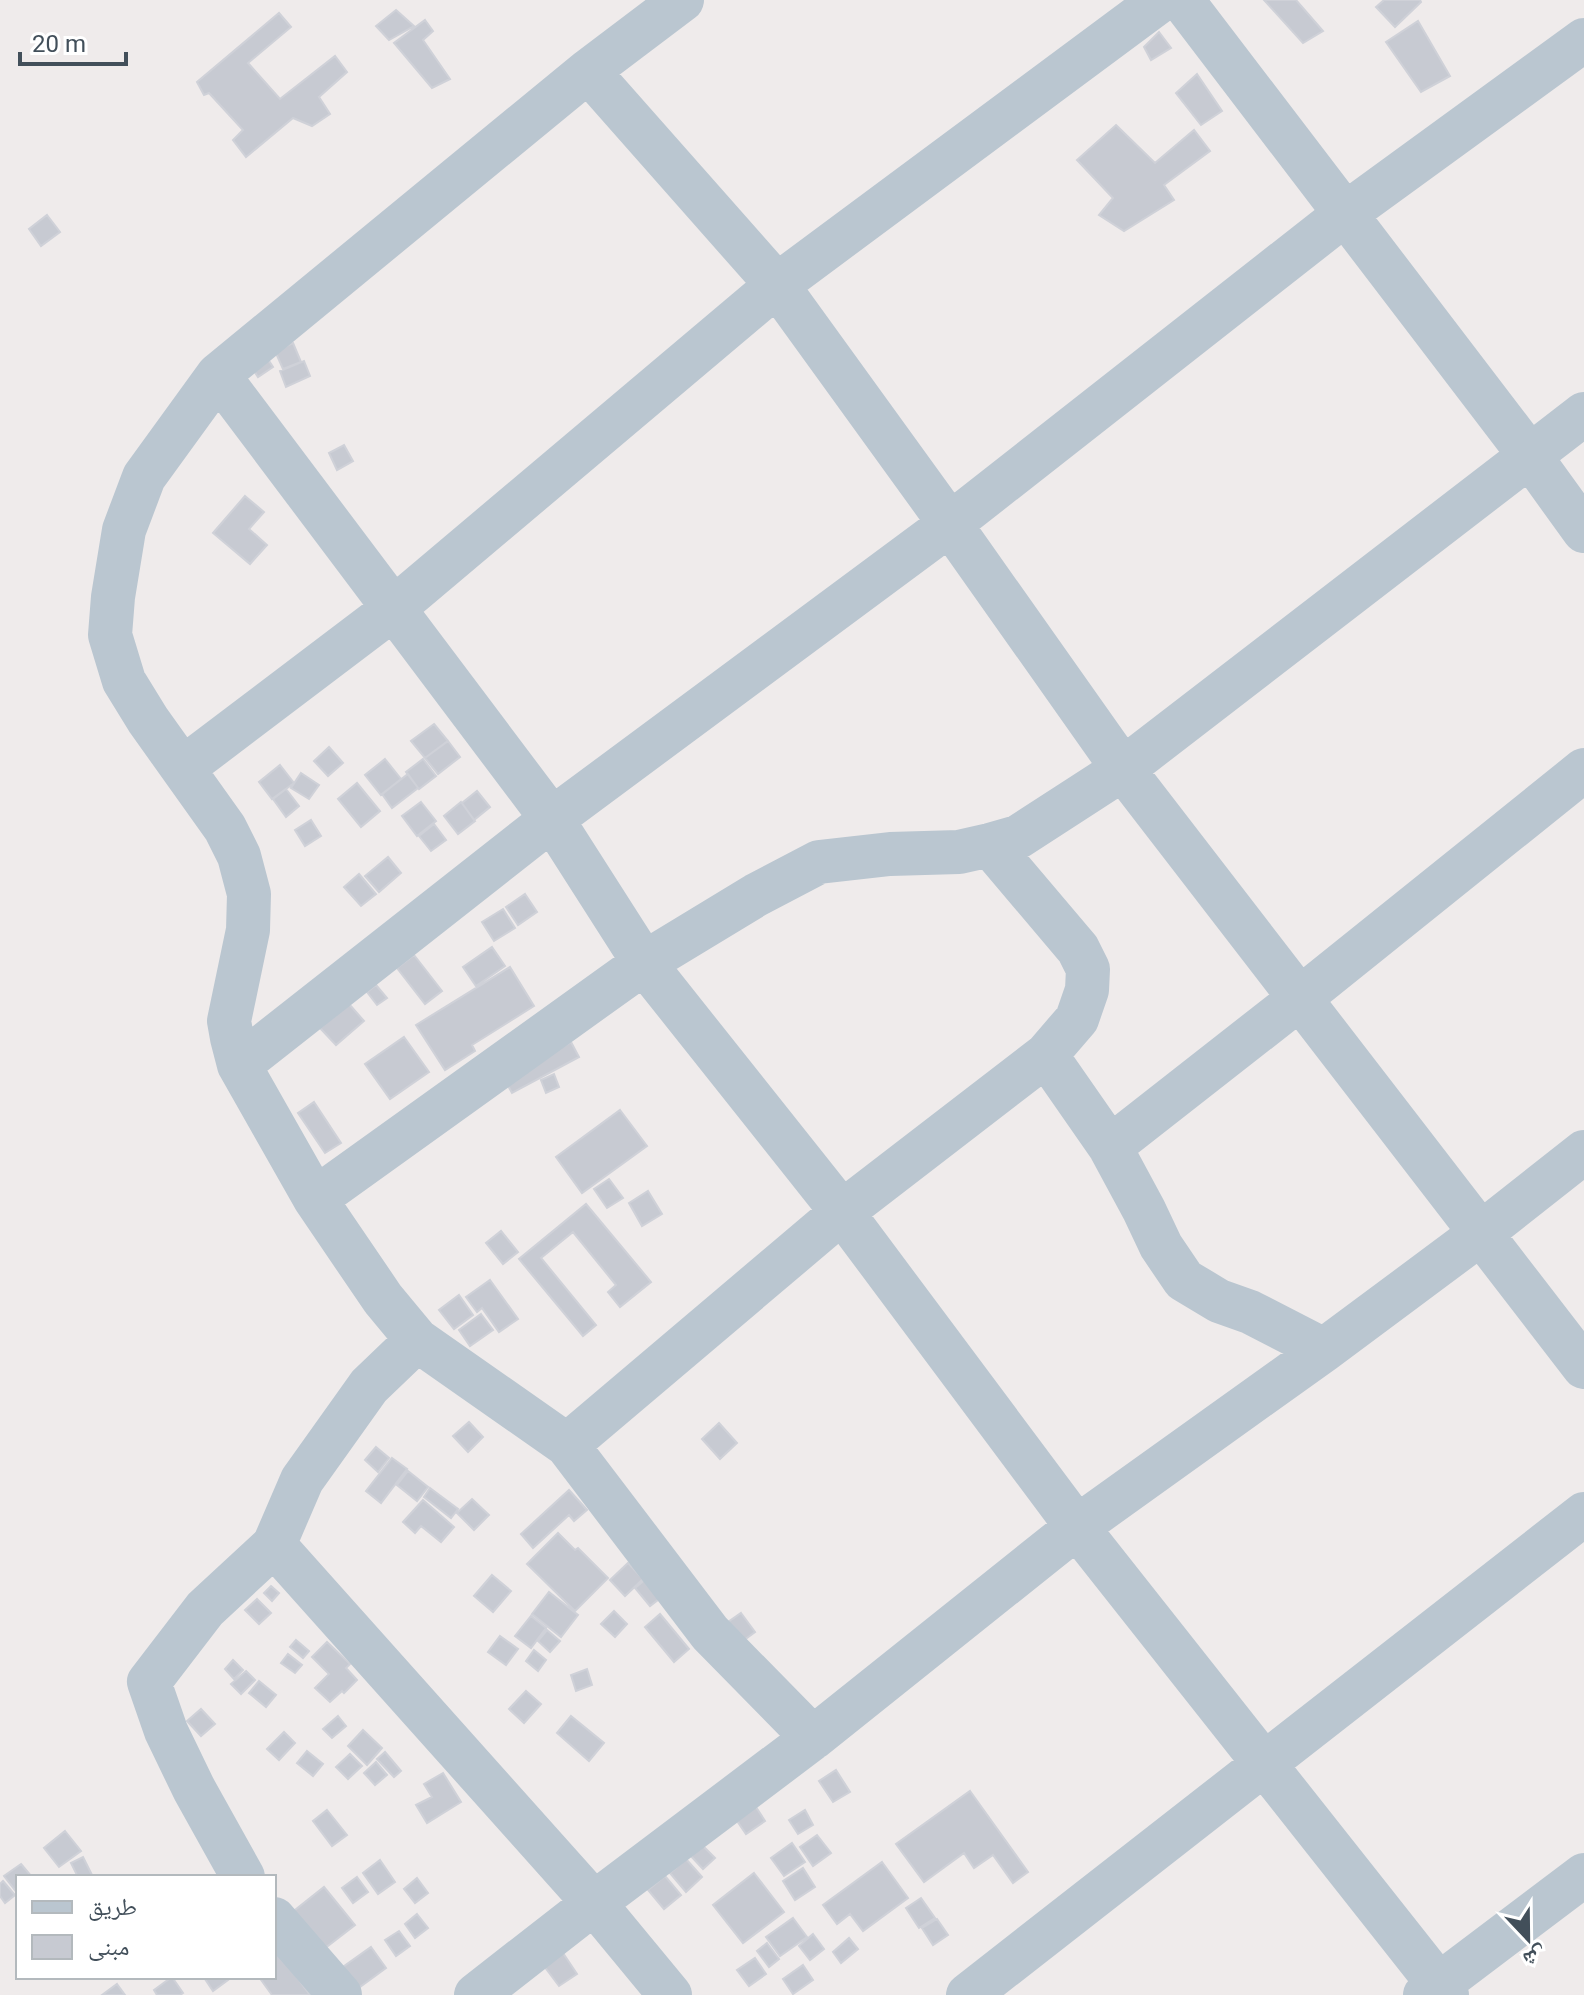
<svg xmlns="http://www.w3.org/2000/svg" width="1584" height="1995" font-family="Roboto,'Noto Naskh Arabic',sans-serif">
  <rect width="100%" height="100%" fill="#efebeb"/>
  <path fill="#c7cad2" stroke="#cfd1d8" stroke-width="2" d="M1264,0H1296L1323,31L1303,43Z
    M1384,0H1420L1421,2L1395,27L1376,7Z
    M396,10L414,26L389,40L376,26Z
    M279,13L291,27L248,63L280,99L335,56L347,72L319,97L330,114L312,126L293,118L246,157L233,140L243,130L209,93L204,95L197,82Z
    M425,20L433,31L423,40L450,79L432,88L394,43Z
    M1418,21L1450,76L1421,92L1386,42Z
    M1159,32L1171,48L1151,60L1144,47Z
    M1197,74L1222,111L1201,125L1176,93Z
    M1116,125L1155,163L1194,130L1210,151L1164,185L1174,200L1124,231L1099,215L1113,198L1077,160Z
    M47,215L60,232L41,246L29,229Z
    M293,343L301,362L283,369L275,351Z
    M262,350L273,367L258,377L247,360Z
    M304,361L310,376L286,387L280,371Z
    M344,445L353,461L337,470L329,453Z
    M245,496L264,512L249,529L267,545L250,564L213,533Z
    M434,724L448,741L425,758L411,741Z
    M448,741L460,757L438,774L425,758Z
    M329,747L343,763L328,776L314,761Z
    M385,759L401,779L381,795L365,775Z
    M423,759L436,776L419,789L406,772Z
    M280,765L294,783L272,799L259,782Z
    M301,773L319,785L309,799L291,788Z
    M408,774L418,788L392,808L382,794Z
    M357,783L380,811L361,827L338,799Z
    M286,789L299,806L286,817L273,799Z
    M477,791L490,807L474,820L462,803Z
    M421,802L436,821L417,836L402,816Z
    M461,802L475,821L458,834L444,816Z
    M311,820L321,836L305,846L295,830Z
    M434,824L446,840L431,851L419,836Z
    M388,857L401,873L379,892L365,876Z
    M359,874L376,894L361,906L344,887Z
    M525,894L537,912L518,925L506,907Z
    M503,909L515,928L494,941L482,922Z
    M492,947L505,966L476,986L463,967Z
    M414,955L442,991L425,1004L397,968Z
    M510,967L534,1006L472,1045L475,1051L445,1070L416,1025Z
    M376,985L387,998L377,1005L367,992Z
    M349,1004L364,1021L336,1045L320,1028Z
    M404,1037L429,1072L390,1099L365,1064Z
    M571,1042L579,1057L512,1093L504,1078Z
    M554,1074L559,1087L546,1093L541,1080Z
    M314,1102L341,1143L325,1153L298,1113Z
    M620,1110L647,1146L582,1193L556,1157Z
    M609,1179L623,1198L607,1208L594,1189Z
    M648,1191L662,1214L642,1226L629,1203Z
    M586,1204L651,1282L620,1307L608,1292L616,1285L573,1232L541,1258L596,1325L583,1336L519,1259Z
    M501,1231L518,1252L503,1264L486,1243Z
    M490,1280L518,1319L499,1332L482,1308L477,1312L466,1297Z
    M459,1295L473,1315L454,1329L439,1310Z
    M481,1314L493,1330L470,1346L459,1330Z
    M469,1422L483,1437L468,1452L453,1436Z
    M719,1423L737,1443L720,1459L702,1439Z
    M376,1447L389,1458L378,1472L365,1460Z
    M392,1458L407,1469L381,1503L366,1491Z
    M408,1471L428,1487L417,1501L397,1485Z
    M430,1488L458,1509L451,1518L424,1497Z
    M569,1490L587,1510L574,1521L569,1515L533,1548L521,1534Z
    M472,1499L489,1515L474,1530L457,1513Z
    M423,1500L454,1527L441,1542L421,1526L415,1533L403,1522Z
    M558,1533L575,1550L578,1548L608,1578L575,1611L527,1564Z
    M628,1563L643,1579L625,1596L610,1580Z
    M492,1575L511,1591L493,1612L474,1596Z
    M647,1578L663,1596L650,1606L635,1588Z
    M271,1586L279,1593L272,1601L264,1593Z
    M549,1592L578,1615L561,1637L532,1614Z
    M257,1599L271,1613L259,1624L245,1610Z
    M614,1611L627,1624L615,1637L601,1624Z
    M741,1613L755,1632L732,1649L718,1629Z
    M660,1614L689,1649L674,1662L645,1627Z
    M531,1616L546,1628L531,1648L515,1636Z
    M547,1630L560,1641L550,1652L538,1641Z
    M500,1636L518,1649L506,1665L488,1652Z
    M296,1640L309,1651L303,1658L290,1647Z
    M327,1642L350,1664L346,1668L357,1680L344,1693L342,1691L330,1702L315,1688L329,1674L312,1657Z
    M534,1650L546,1660L538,1671L526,1661Z
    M288,1654L302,1665L295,1673L281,1663Z
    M233,1660L243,1670L234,1679L225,1669Z
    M587,1669L592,1685L576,1691L571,1675Z
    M246,1671L255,1680L241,1694L231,1684Z
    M259,1681L276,1695L266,1707L249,1693Z
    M526,1691L541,1704L524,1723L509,1709Z
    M201,1709L215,1724L201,1736L187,1721Z
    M338,1716L346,1726L332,1738L323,1729Z
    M571,1716L604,1743L589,1761L557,1733Z
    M363,1730L382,1748L367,1765L348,1746Z
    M284,1732L295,1743L279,1760L267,1749Z
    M307,1751L323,1764L313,1776L297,1763Z
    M385,1752L401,1771L394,1777L377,1759Z
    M350,1754L362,1766L348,1779L336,1767Z
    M376,1762L387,1775L375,1785L364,1773Z
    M836,1770L850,1792L833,1802L819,1781Z
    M443,1773L461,1802L427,1823L416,1805L432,1797L424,1784Z
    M970,1791L1028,1872L1013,1883L993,1855L974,1868L964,1853L924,1882L896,1844Z
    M754,1804L765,1821L746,1834L735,1818Z
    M327,1810L347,1835L332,1846L313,1821Z
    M805,1810L813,1825L798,1834L789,1820Z
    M65,1831L81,1851L59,1867L44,1848Z
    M817,1835L831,1853L813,1866L800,1847Z
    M792,1843L805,1862L784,1876L771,1858Z
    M702,1845L715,1858L703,1869L690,1855Z
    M83,1857L93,1877H78L71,1863Z
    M686,1859L702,1877L686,1892L670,1873Z
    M380,1860L395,1882L378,1894L363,1873Z
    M882,1862L908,1898L863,1931L850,1914L837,1924L823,1905Z
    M21,1864L32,1877H18V1894L4,1876Z
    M803,1868L815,1887L795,1900L783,1881Z
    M754,1873L784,1912L743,1943L713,1905Z
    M665,1876L681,1895L664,1909L648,1890Z
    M357,1877L368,1892L353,1903L342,1888Z
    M417,1878L428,1893L415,1903L404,1889Z
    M3,1881L15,1895L5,1903L0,1896V1884Z
    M324,1887L355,1925L320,1952L290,1914Z
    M921,1898L935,1918L919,1928L906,1908Z
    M417,1914L428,1928L415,1938L405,1924Z
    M793,1918L807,1937L780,1956L766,1937Z
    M937,1919L948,1935L933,1945L922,1928Z
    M399,1931L410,1946L396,1956L385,1940Z
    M813,1934L824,1949L810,1960L799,1946Z
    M849,1938L858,1949L841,1963L833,1952Z
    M767,1943L779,1959L769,1967L757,1951Z
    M274,1946L310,1995H272L259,1977H274Z
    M371,1947L386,1968L349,1995L333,1974Z
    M563,1953L577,1974L559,1986L544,1966Z
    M755,1958L766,1974L749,1986L737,1970Z
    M803,1965L813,1980L793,1994L783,1979Z
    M172,1977L183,1993L180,1995H157L154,1990Z
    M208,1977H226L228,1980L213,1991L205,1979Z
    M117,1984L125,1995H102Z"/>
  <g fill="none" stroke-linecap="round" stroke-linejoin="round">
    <path stroke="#bac6d0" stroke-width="44" d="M682,0L588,71L218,375L144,477L124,530L113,597L110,635L124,681L148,720L225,828L239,856L249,894L248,930L229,1021L232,1038L239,1065L315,1199L383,1299L417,1340L567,1445L710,1633L813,1738
      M1182,0L1530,456L1584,531
      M588,71L777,285L950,524L1123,769L1584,1367
      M218,375L552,819L644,963L842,1212L1077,1527L1447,1995
      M183,768L393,609L777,285L1161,0
      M1046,1055L1110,1147L1144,1210L1161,1246L1184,1280L1219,1301L1250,1312L1324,1350
      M239,1065L552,819L950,524L1345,214L1584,40
      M1110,1147L1299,999L1584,770
      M315,1199L644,963L756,895L819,862L890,854L959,852L990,845L1018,837L1123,769L1584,414
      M567,1445L842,1212L1046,1055L1077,1019L1087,990L1088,969L1078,949L990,845
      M274,1545L594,1903L670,1995
      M243,1877L194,1789L166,1731L149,1682L205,1609L274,1545L302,1480L369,1386L417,1340
      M274,1919L340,1995
      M476,1995L594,1903L813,1738L1077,1527L1324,1350L1480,1234L1584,1152
      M968,1995L1584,1514
      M1425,1995L1584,1875"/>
  </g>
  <rect x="16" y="1875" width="260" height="104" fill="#ffffff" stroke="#b3b9bd" stroke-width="2"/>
  <rect x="32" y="1901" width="40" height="12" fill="#bac6d0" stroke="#b3b9bd" stroke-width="2"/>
  <text x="88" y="1915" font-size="24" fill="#424f5a">طريق</text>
  <rect x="32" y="1935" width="40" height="24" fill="#c7cad2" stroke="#b3b9bd" stroke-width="2"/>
  <text x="88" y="1955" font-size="24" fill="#424f5a">مبنى</text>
  <g transform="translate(1528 1939) rotate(158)" stroke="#ffffff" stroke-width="6" paint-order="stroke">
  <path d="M0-6L14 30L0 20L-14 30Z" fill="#424f5a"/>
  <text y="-12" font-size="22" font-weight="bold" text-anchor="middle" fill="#424f5a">ش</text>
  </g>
  <path d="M20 52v12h106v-12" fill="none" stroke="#424f5a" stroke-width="4"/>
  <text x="32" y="52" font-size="24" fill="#424f5a" stroke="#ffffff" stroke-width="6" paint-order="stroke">20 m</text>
</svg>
